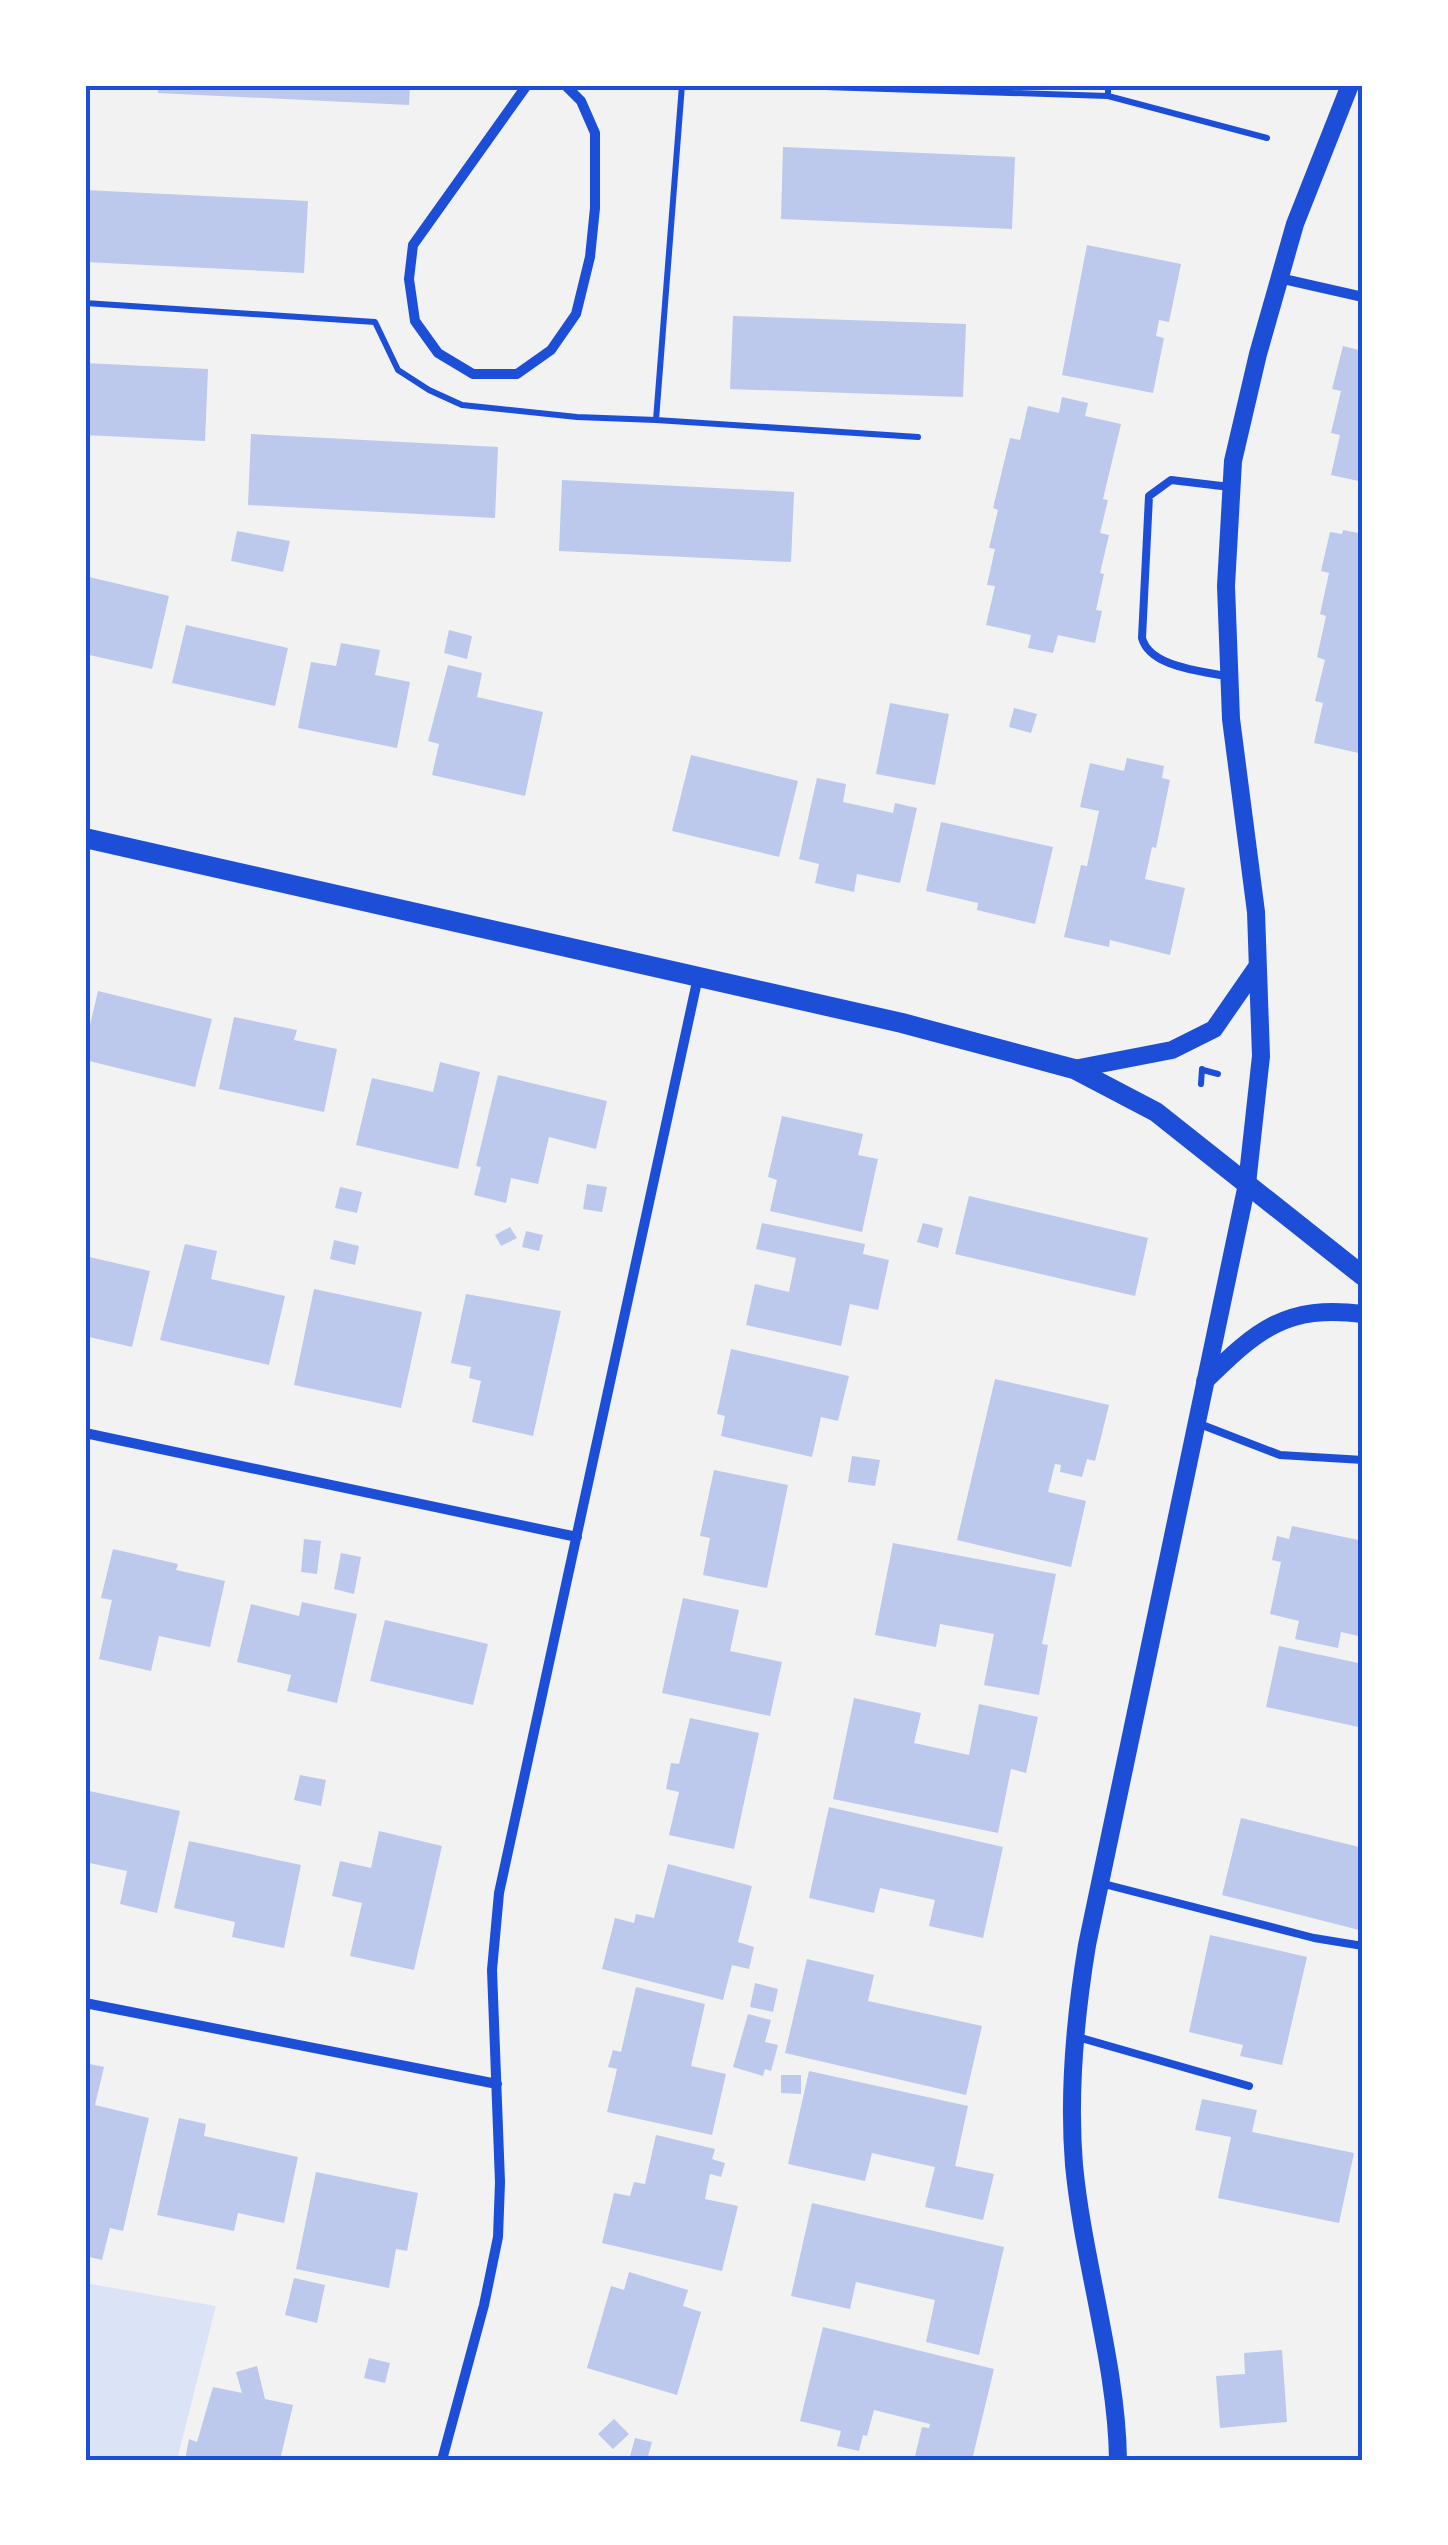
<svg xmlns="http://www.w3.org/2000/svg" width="1448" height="2545" font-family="Jost,sans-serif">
  <rect width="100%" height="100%" fill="#f2f2f2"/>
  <path fill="#dbe4f7" d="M85,2283L216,2306L177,2460H85Z"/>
  <path fill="#bdc9ec" d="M158,85H410L409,105L158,93Z
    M783,147L1015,157L1012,229L781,219Z
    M85,190L308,201L304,273L85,262Z
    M1087,245L1181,264L1169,322L1159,320L1156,336L1164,338L1153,393L1062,375Z
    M733,316L966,324L963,397L730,389Z
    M1343,346L1363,351V482L1331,475L1340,435L1331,433L1341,391L1332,389Z
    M85,363L208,369L205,441L85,435Z
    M1062,397L1088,403L1085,416L1121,424L1103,499L1108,500L1100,533L1109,535L1100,573L1104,574L1096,610L1102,611L1095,643L1058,635L1053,653L1028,648L1031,635L986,625L995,586L987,585L995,549L989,548L998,510L993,508L1010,438L1020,440L1028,406L1059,413Z
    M251,434L498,447L495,518L248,505Z
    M562,480L794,492L791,562L559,551Z
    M1343,530L1363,534V754L1314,743L1323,703L1315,701L1325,660L1317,657L1326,616L1320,614L1329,573L1321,571L1330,532L1342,534Z
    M237,531L290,541L283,572L231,561Z
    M85,576L169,596L152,669L85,654Z
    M186,625L288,648L275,706L172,683Z
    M449,630L472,636L467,659L444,653Z
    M341,643L380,650L375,675L410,682L397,748L298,728L311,662L336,666Z
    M448,665L482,673L477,697L543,712L525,796L432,775L439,744L428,741Z
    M890,703L949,714L935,785L876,774Z
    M1014,708L1037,714L1031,733L1009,727Z
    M691,755L798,781L779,857L672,831Z
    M1127,758L1164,766L1162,778L1170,780L1156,848L1152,847L1145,879L1185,888L1170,955L1110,940L1109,947L1064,937L1081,865L1087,866L1099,811L1080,807L1090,763L1124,771Z
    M817,778L846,784L843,802L893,813L895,803L917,808L900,883L857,874L854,892L815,883L819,864L799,859Z
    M941,822L1053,847L1035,924L977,910L978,903L926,891Z
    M98,991L212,1019L195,1087L85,1060V1046Z
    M234,1017L297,1030L294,1040L337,1049L324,1112L219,1089Z
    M440,1062L480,1072L458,1169L356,1145L372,1078L433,1092Z
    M498,1075L607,1101L596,1149L549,1137L538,1184L511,1178L506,1203L474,1195L481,1167L476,1166Z
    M782,1116L863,1134L858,1155L878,1159L862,1232L770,1211L777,1180L768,1177Z
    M587,1184L607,1187L602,1212L583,1209Z
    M340,1187L362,1192L357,1213L335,1208Z
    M969,1196L1148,1238L1135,1296L955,1254Z
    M762,1223L865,1244L863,1254L889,1260L878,1310L850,1304L841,1346L746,1325L755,1284L789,1292L796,1258L756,1249Z
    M923,1223L943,1228L938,1248L917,1242Z
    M510,1227L517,1238L501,1246L495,1235Z
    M526,1231L543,1235L539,1251L522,1247Z
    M334,1240L359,1246L355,1265L330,1259Z
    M185,1244L217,1251L211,1279L285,1296L269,1365L160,1340Z
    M85,1256L150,1271L132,1347L85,1336Z
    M314,1289L422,1312L401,1408L294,1385Z
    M466,1294L561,1311L533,1436L472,1422L481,1381L469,1378L471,1367L451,1363Z
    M731,1349L849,1376L838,1421L821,1417L812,1457L721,1436L725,1416L717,1414Z
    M995,1379L1109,1405L1095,1461L1087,1459L1082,1477L1060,1472L1061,1465L1055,1464L1048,1492L1086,1501L1071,1567L957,1540Z
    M852,1456L880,1460L875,1486L848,1482Z
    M714,1470L788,1485L767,1588L703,1575L710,1538L700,1536Z
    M1292,1526L1363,1541V1637L1341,1632L1338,1648L1295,1639L1299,1621L1270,1614L1281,1562L1272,1560L1277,1536L1289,1539Z
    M304,1539L321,1541L317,1574L301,1572Z
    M893,1543L1056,1574L1042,1644L1048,1645L1039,1695L984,1685L994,1634L940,1624L936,1647L875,1635Z
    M113,1549L178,1564L176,1570L225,1581L210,1647L159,1636L151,1671L99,1659L112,1600L101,1598Z
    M341,1553L361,1557L354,1594L334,1589Z
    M683,1598L739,1610L730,1651L782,1662L770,1716L662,1693Z
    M302,1602L357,1614L337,1703L287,1691L291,1675L237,1662L251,1604L299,1616Z
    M385,1620L488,1644L473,1705L370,1681Z
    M1279,1646L1363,1664V1728L1266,1707Z
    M854,1698L921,1713L914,1743L969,1755L979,1704L1038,1717L1026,1773L1011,1769L998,1833L833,1799Z
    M690,1718L759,1733L734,1849L669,1835L679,1792L666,1789L671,1763L679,1764Z
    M300,1775L326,1780L321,1806L294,1800Z
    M85,1790L180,1811L157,1913L120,1904L127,1871L85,1862Z
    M829,1807L1003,1847L983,1938L929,1926L935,1900L880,1888L874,1913L809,1898Z
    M1241,1818L1363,1848V1931L1222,1895Z
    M379,1831L442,1846L414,1970L350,1956L362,1903L332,1896L340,1861L371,1868Z
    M189,1841L301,1865L284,1948L232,1937L235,1922L174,1908Z
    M668,1864L752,1886L738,1942L754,1947L749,1969L732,1965L723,2000L602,1969L615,1918L634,1923L636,1914L654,1918Z
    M1210,1935L1307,1957L1282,2065L1240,2056L1243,2045L1189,2032Z
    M807,1959L874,1975L868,2001L982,2026L966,2095L785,2053Z
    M755,1983L778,1989L773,2012L750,2007Z
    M636,1987L705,2004L691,2066L726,2074L712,2135L607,2112L617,2069L608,2067L613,2050L621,2052Z
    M748,2014L771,2020L765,2042L778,2045L771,2071L765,2069L763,2076L733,2067Z
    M85,2063L104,2067L95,2105L149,2118L123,2231L110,2228L102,2260L85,2256Z
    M809,2071L968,2106L955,2166L994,2174L983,2220L925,2207L935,2167L872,2153L865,2181L788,2164Z
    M781,2075H801V2094L781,2093Z
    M1202,2099L1257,2110L1252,2132L1354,2153L1339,2223L1218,2198L1231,2137L1195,2130Z
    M179,2118L206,2124L204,2136L298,2157L284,2223L238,2213L234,2231L157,2215Z
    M656,2135L715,2149L712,2159L725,2163L721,2177L710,2174L705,2199L738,2206L722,2271L602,2243L614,2193L630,2196L634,2182L645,2184Z
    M316,2172L418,2193L407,2251L396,2249L389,2288L296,2269Z
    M812,2203L1004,2247L979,2355L926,2342L935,2300L856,2282L850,2309L791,2296Z
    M629,2272L688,2290L683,2306L701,2312L677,2395L587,2368L611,2286L624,2290Z
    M294,2278L325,2285L317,2323L285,2315Z
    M823,2327L994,2369L972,2460H922V2457L915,2456L922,2427L929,2428L930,2424L874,2410L867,2436L863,2435L859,2451L837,2446L841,2431L800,2421Z
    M1282,2350L1287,2422L1220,2428L1216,2376L1245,2374L1244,2353Z
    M369,2358L390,2363L385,2383L364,2378Z
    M257,2366L265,2399L293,2405L280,2460H185L189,2439L197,2442L213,2387L242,2393L236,2372Z
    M614,2419L629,2434L613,2449L598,2434Z
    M635,2438L652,2442L647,2460H629Z"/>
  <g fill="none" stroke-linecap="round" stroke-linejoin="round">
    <path stroke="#1d4ed8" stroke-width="6" d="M682,85L656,420L918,437
      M761,85L1108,96V85
      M1108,96L1267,138
      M85,303L375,322L398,370L429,390L462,405L577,417L656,420
      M1203,1070L1218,1074
      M1201,1084L1202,1069"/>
    <path stroke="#1d4ed8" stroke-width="8" d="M1230,677C1204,671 1150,668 1142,638L1149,496L1171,480L1230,487
      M1197,1423L1280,1455L1363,1460
      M1100,1883L1314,1938L1363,1946
      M1074,2036L1249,2086"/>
    <path stroke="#1d4ed8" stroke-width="10" d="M527,85L413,245L409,279L415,321L438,353L473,374H517L551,350L576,314L590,257L595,208V133L581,101L565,85
      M1279,278L1363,297
      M85,1433L577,1537
      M85,2003L497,2084
      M442,2460L484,2305L498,2237L500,2182L492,1970L499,1893L698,977"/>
    <path stroke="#1d4ed8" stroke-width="18" d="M1074,1069L1172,1050L1214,1029L1257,967
      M1205,1381C1257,1330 1286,1304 1363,1314
      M1118,2460C1117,2365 1083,2261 1074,2165C1068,2091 1075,2018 1087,1945L1247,1184L1261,1056L1256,912L1231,719L1226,586L1233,461L1258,354L1295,224L1350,85"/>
    <path stroke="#1d4ed8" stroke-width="20" d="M85,838L902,1023L1074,1069L1156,1112L1363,1276"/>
  </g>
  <rect width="1448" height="2545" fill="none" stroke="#ffffff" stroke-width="175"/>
  <rect x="88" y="88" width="1272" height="2370" fill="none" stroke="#1d4ed8" stroke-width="4"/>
</svg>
